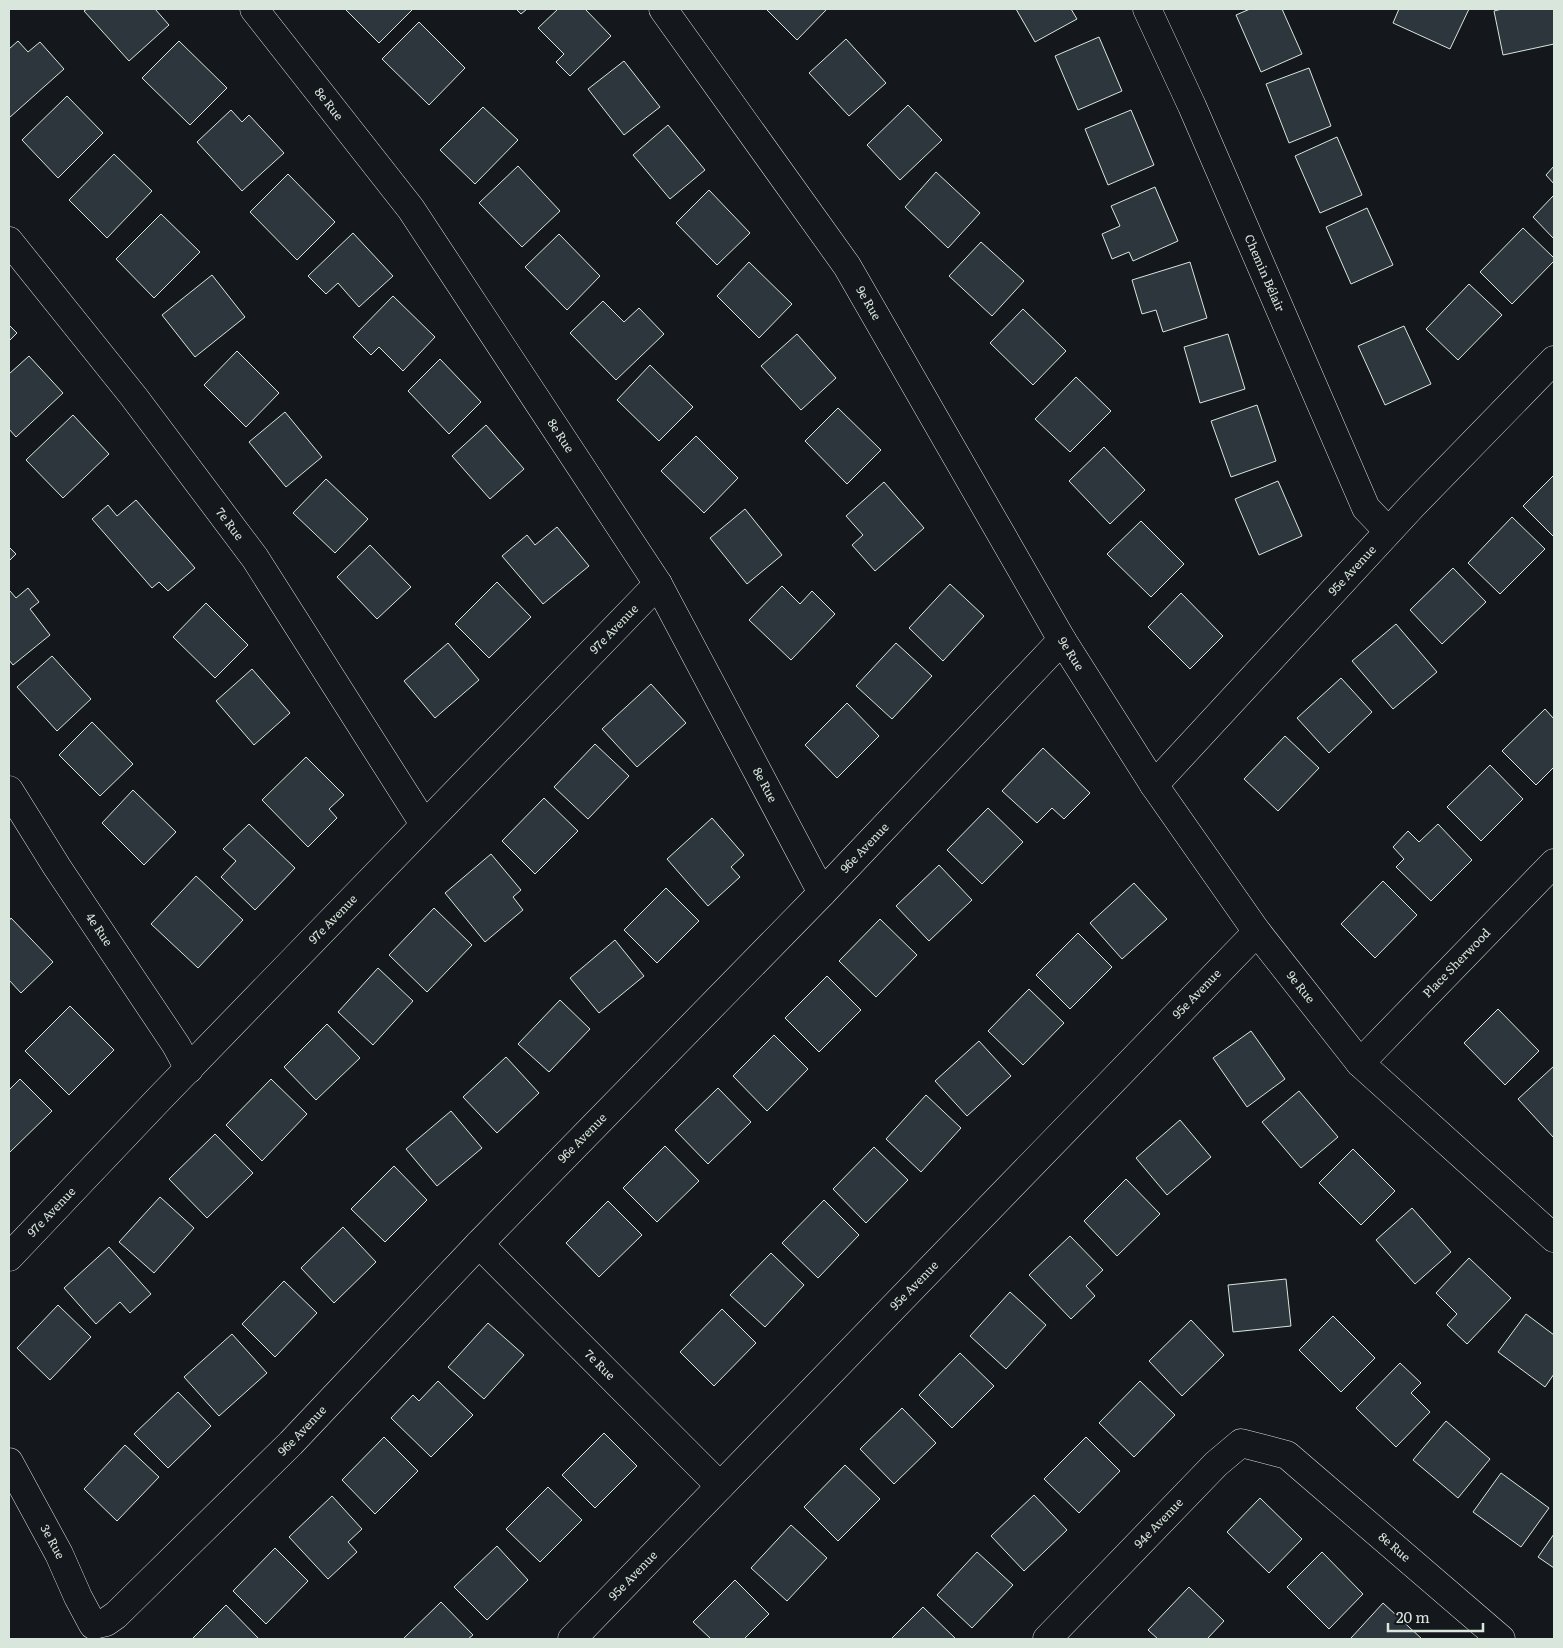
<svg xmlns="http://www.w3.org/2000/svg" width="1563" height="1648" font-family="Literata,serif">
  <rect width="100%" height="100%" fill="#14181c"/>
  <path fill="#2c363c" stroke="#d8e6dc" d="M87,9H155L169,25L129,61L84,11Z
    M345,9H413L379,43Z
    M516,9H527L521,14Z
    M558,9H585L611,36L570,76L556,62L564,54L538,28Z
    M766,9H827L797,40Z
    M1016,9H1071L1077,19L1035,42Z
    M1250,9H1282L1302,54L1261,72L1236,15Z
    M1399,9H1469L1450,49L1393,23Z
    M1502,9H1554V44L1503,55L1494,11Z
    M419,22L465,68L429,105L382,59Z
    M1099,37L1122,91L1078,110L1055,56Z
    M846,39L886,83L849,116L809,73Z
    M18,41L28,52L40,42L64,69L9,118V49Z
    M179,41L227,88L190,125L142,78Z
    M624,61L660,107L624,135L588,89Z
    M1309,68L1331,126L1289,143L1266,84Z
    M67,96L103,133L58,178L22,140Z
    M908,105L942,140L900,180L867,145Z
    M483,107L518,140L475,184L440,150Z
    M231,110L242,122L249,115L284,153L242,191L197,142Z
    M1131,110L1154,165L1108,185L1085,129Z
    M668,125L705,170L670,199L633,155Z
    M1337,137L1362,195L1320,213L1295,156Z
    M114,154L152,191L107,238L69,200Z
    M518,166L560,211L522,247L479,203Z
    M1554,166V184L1546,175Z
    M936,172L980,213L948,248L905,207Z
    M288,174L335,222L297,260L250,212Z
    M1155,187L1178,241L1133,261L1129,252L1112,259L1102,234L1120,226L1111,206Z
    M709,190L750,233L717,265L676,223Z
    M1554,195V239L1533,217Z
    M1367,208L1393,265L1351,284L1326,227Z
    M161,214L200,252L154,298L116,259Z
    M1523,228L1554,258V261L1512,304L1480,272Z
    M353,233L393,276L359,307L338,283L326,294L308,276Z
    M559,234L600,276L567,310L525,267Z
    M981,242L1024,281L992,316L949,276Z
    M749,262L792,304L759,338L717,296Z
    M1190,262L1207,318L1163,332L1156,310L1142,314L1132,280Z
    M212,275L245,317L195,357L162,315Z
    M1469,284L1502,315L1458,360L1426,329Z
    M393,296L435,337L403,371L379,347L371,355L353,337Z
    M603,301L624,322L639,308L664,334L616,380L570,333Z
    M1023,309L1066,351L1033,385L990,343Z
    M9,325L17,333L9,341Z
    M1404,326L1431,384L1385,405L1358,346Z
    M797,334L836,378L801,410L761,366Z
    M1228,334L1245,389L1200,403L1184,347Z
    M237,351L279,393L246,427L204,385Z
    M29,356L63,393L16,437L9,429V374Z
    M440,359L481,402L449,434L408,391Z
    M650,365L693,407L659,441L617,400Z
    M1076,377L1111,411L1070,452L1035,419Z
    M1257,405L1276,461L1231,477L1211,421Z
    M838,408L881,450L847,484L805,441Z
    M285,412L322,457L286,487L249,442Z
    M73,415L109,454L63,498L26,460Z
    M486,425L524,469L490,499L452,456Z
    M696,436L738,478L704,513L661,471Z
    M1104,447L1145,490L1110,524L1069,481Z
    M1554,475V537L1523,506Z
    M326,479L368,519L335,553L293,513Z
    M1278,481L1302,536L1259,555L1235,499Z
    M884,482L924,528L875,571L852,545L863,535L846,516Z
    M136,500L195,568L168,591L159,582L152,588L92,519L108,505L117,516Z
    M745,509L782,555L747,584L710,538Z
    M1512,517L1545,549L1500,594L1468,563Z
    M1141,521L1184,564L1151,597L1107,554Z
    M557,527L589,566L543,604L502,556L527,535L535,545Z
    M370,545L411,587L377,619L337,577Z
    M9,547L16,554L9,561Z
    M1453,568L1486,602L1442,644L1410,610Z
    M497,582L531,617L489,658L455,624Z
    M950,584L984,616L943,661L909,628Z
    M782,586L800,604L812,591L835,614L791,660L749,620Z
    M28,588L39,602L30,609L50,635L13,665L9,660V592L10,591L16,598Z
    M1181,593L1223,636L1190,669L1148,627Z
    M206,603L248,645L215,678L173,637Z
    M1396,624L1437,672L1393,709L1352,661Z
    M448,643L479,680L435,718L404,681Z
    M896,643L932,676L892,719L856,686Z
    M52,656L91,699L57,731L17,687Z
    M252,669L290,713L254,745L216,701Z
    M1341,678L1372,712L1329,753L1297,718Z
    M651,684L686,723L637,767L602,729Z
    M847,703L879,736L837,778L805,745Z
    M1545,709L1554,719V767L1536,785L1502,751Z
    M92,722L133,764L100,796L59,755Z
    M1285,736L1319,768L1278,811L1244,779Z
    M595,744L629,776L588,819L554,787Z
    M1043,748L1090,793L1064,819L1052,808L1037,823L1002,791Z
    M306,757L344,795L329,809L337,818L308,847L262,800Z
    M1490,765L1523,799L1481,841L1447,807Z
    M133,790L176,832L144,865L102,823Z
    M544,798L578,831L535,874L502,841Z
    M988,808L1023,842L982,884L947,850Z
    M712,818L744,855L731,867L740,877L708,906L667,859Z
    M249,824L295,868L255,910L221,877L236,861L223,849Z
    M1438,824L1472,860L1431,901L1396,867L1404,859L1393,847L1408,831L1419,842Z
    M491,854L521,890L513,897L523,910L485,942L445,893Z
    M939,865L972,900L929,941L896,906Z
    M196,876L243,920L198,968L151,924Z
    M1383,881L1417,915L1375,958L1341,924Z
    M1134,883L1167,919L1122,959L1090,923Z
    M666,888L699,921L657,963L624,930Z
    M434,908L472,945L427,992L389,955Z
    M11,918L53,962L21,993L9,980V921Z
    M880,919L917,955L876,997L839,961Z
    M1078,933L1112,967L1070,1009L1036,975Z
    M615,940L644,976L599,1013L570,978Z
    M378,968L413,1001L373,1045L338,1012Z
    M827,976L861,1010L819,1052L785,1018Z
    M1029,989L1064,1023L1023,1065L988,1031Z
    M560,1000L590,1029L549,1072L518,1044Z
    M70,1006L114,1050L69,1095L25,1051Z
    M1498,1009L1539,1051L1505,1085L1464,1043Z
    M327,1024L360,1058L316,1100L284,1067Z
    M1251,1031L1285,1079L1247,1107L1213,1058Z
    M774,1035L808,1069L767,1111L733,1076Z
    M979,1041L1011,1076L967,1116L935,1081Z
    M506,1057L539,1093L497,1133L463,1097Z
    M1554,1066V1138L1518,1099Z
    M20,1079L52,1111L10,1152L9,1151V1090Z
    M271,1079L307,1114L262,1161L226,1125Z
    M718,1088L751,1122L708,1164L675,1130Z
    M1299,1091L1338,1137L1301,1168L1262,1122Z
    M926,1095L961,1128L921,1172L886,1139Z
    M451,1111L482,1148L437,1186L406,1149Z
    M1180,1120L1211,1157L1167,1195L1136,1158Z
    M215,1134L253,1173L207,1218L169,1179Z
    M665,1146L699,1181L657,1222L623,1188Z
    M874,1147L908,1180L866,1223L833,1189Z
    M1353,1149L1395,1191L1361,1225L1319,1183Z
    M394,1166L427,1200L385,1242L351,1209Z
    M1126,1179L1160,1214L1117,1256L1084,1221Z
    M160,1197L194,1228L154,1273L119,1242Z
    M824,1200L859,1235L818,1278L782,1243Z
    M608,1201L642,1235L599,1277L566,1243Z
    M1412,1208L1451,1252L1415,1284L1376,1240Z
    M343,1227L376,1262L334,1303L301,1268Z
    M1070,1236L1103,1270L1086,1286L1095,1296L1071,1319L1029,1275Z
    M109,1247L151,1294L130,1313L120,1302L96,1324L64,1288Z
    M771,1253L804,1285L765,1327L730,1295Z
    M1469,1258L1511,1298L1467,1344L1447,1325L1457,1314L1436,1293Z
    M1286,1279L1291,1326L1233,1332L1228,1285Z
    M284,1281L317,1313L275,1357L242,1324Z
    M1010,1292L1046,1325L1006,1369L970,1336Z
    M58,1305L91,1337L50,1380L17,1348Z
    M722,1309L756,1343L714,1386L680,1352Z
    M1526,1314L1554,1335V1374L1545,1387L1498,1352Z
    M1333,1316L1375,1358L1341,1392L1299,1350Z
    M1191,1320L1224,1355L1182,1396L1149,1361Z
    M488,1323L524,1355L484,1399L448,1367Z
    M232,1334L267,1373L219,1416L184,1377Z
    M960,1353L994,1386L952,1428L919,1395Z
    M1400,1363L1421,1383L1411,1393L1430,1412L1396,1447L1356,1408Z
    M438,1381L473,1415L431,1457L391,1418L413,1395L419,1401Z
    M1140,1381L1175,1415L1134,1457L1099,1423Z
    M178,1392L211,1426L168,1468L134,1434Z
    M902,1408L936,1443L894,1484L860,1449Z
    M1446,1421L1490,1459L1458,1498L1413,1460Z
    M604,1433L637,1466L595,1508L562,1475Z
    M384,1437L418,1471L375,1514L342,1480Z
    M1086,1437L1120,1471L1079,1513L1044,1479Z
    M125,1445L159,1477L117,1521L84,1489Z
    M845,1465L880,1499L838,1541L804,1507Z
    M1501,1473L1549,1508L1521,1547L1473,1512Z
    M548,1487L582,1520L540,1562L506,1529Z
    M1034,1495L1067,1530L1024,1571L991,1536Z
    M332,1496L362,1529L348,1542L357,1552L328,1579L289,1537Z
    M1260,1498L1302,1539L1269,1573L1227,1532Z
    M791,1525L827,1558L787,1601L751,1568Z
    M1554,1534V1568L1538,1557Z
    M497,1546L528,1580L487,1620L454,1587Z
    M275,1548L308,1581L266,1624L233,1591Z
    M977,1552L1013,1585L972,1628L937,1595Z
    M1322,1552L1363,1594L1329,1629L1287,1587Z
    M735,1580L769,1614L744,1639H711L693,1622Z
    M1189,1587L1224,1621L1207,1639H1158L1148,1630Z
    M441,1602L473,1635L468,1639H403Z
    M1383,1603L1422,1639H1353L1351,1638Z
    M226,1605L259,1639H192Z
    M923,1607L956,1639H891Z"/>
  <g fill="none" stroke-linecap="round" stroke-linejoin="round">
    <g stroke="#d8e6dc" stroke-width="29">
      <g id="minor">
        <path id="s1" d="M254,9L411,209L658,584L822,893"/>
        <path id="s2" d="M663,9L847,266L1062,640L1154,785L1257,932L1360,1063L1554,1238"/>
        <path id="s3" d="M1147,9L1192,106L1366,508L1388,531"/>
        <path id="s4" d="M9,241L134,397L255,558L424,824"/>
        <path id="s5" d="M1154,785L1413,505L1554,360"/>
        <path id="s6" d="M9,790L57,867L176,1045L189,1069"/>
        <path id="s7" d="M1360,1063L1554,863"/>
        <path id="s8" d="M479,1244L720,1486"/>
        <path id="s9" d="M9,1257L160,1098L658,584"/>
        <path id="s10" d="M9,1462L59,1554L78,1597L93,1625L106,1622L116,1615L291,1443L479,1244L822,893L1062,640"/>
        <path id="s11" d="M572,1639L1257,932"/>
        <path id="s12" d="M1047,1639L1216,1464L1241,1443L1287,1455L1501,1639"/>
      </g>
    </g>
    <use href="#minor" stroke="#14181c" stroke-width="28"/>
  </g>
  <g text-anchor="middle" stroke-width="4" stroke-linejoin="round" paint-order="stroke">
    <g font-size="12" fill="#d8e6dc" stroke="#14181c">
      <text dy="4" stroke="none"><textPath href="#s1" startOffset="121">8e Rue</textPath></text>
      <text dy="4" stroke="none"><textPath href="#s3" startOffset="289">Chemin Bélair</textPath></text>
      <text dy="4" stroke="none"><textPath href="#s2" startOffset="359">9e Rue</textPath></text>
      <text dy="4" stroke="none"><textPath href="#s1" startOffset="526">8e Rue</textPath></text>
      <text dy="4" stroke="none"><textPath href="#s4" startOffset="359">7e Rue</textPath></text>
      <text dy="4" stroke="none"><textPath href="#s5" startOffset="292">95e Avenue</textPath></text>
      <text dy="4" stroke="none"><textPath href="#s9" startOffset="872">97e Avenue</textPath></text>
      <text dy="4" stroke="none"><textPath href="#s2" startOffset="764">9e Rue</textPath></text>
      <text dy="4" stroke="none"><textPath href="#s1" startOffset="931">8e Rue</textPath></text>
      <text dy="4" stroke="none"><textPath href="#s10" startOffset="1281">96e Avenue</textPath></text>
      <text dy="4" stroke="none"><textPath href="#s9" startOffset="468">97e Avenue</textPath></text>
      <text dy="4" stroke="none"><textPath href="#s6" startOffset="166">4e Rue</textPath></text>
      <text dy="4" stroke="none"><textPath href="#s7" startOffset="139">Place Sherwood</textPath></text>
      <text dy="4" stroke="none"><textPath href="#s2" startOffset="1169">9e Rue</textPath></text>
      <text dy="4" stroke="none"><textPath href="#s11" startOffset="898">95e Avenue</textPath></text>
      <text dy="4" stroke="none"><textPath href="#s10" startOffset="876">96e Avenue</textPath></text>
      <text dy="4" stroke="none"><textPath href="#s9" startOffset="62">97e Avenue</textPath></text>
      <text dy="4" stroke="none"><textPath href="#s11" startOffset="492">95e Avenue</textPath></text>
      <text dy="4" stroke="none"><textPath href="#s8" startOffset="171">7e Rue</textPath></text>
      <text dy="4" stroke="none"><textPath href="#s10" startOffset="471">96e Avenue</textPath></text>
      <text dy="4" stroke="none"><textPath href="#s12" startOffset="161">94e Avenue</textPath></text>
      <text dy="4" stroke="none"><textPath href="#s10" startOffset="91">3e Rue</textPath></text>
      <text dy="4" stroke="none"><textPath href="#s12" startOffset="465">8e Rue</textPath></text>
      <text dy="4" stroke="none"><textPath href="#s11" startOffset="88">95e Avenue</textPath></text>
    </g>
  </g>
  <rect width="1563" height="1648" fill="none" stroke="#d8e6dc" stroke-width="20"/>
  <path d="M1388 1623v8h95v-8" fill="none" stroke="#d8e6dc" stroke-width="2.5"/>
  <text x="1396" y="1623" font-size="15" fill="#d8e6dc" stroke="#14181c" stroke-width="4" paint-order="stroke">20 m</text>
</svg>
